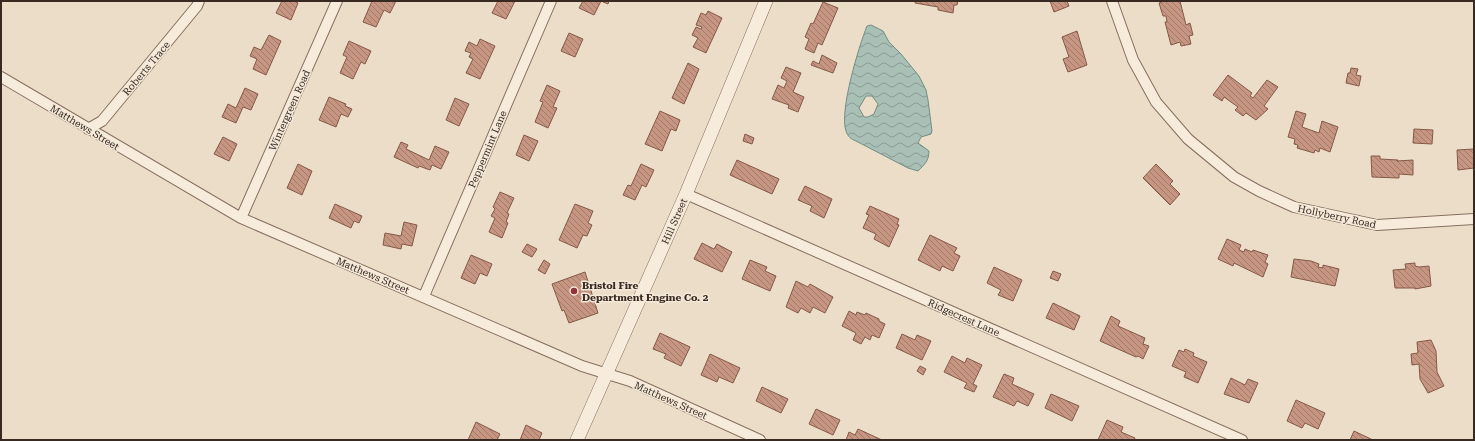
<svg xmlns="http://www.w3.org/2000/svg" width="1475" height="441" font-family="'Roboto Serif',serif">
  <defs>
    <pattern id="water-waves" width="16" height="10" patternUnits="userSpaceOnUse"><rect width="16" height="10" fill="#a9c0b7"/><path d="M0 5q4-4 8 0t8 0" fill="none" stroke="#8b9c94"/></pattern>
    <pattern id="building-back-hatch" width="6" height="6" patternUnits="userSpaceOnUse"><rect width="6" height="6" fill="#c79682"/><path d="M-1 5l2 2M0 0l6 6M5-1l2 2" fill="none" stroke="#a37b6a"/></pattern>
  </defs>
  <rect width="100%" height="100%" fill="#ecddc9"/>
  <path fill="url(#water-waves)" stroke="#708e83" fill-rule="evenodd" d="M871,25L883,31L889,42L901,54L919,76L926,90L928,100L932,131L931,134L921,137L918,143L929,151C929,161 924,165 918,171L908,168L856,141C851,139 848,137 846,131C839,111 859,46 867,26ZM866,96H872L878,104L874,114L868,117H864L859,108Z"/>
  <path fill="url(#building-back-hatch)" stroke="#845847" d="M282,1H294L298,3L291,20L276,13Z
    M372,1H396L390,13L384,10L376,27L363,22Z
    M498,1H515L506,19L492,13Z
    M583,1H609L608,4L601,1L594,15L579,8Z
    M915,1H958L957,5H954L953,13L938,10V7L915,3Z
    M1050,1H1067L1069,6L1054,12Z
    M1164,1H1180L1186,25L1190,23L1193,35L1189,36L1191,44L1181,46L1180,42L1171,45L1165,22H1167L1166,16H1163L1159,3Z
    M823,2L838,8L822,45L818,43L814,53L805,49L809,39L805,37L811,23L813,24Z
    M708,11L722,18L706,53L693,47L698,38L692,35L696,27L701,29L702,27L696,25L701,13L706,15Z
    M1077,31L1087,65L1068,72L1063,59L1069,57L1062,37Z
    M569,33L583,39L575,57L561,51Z
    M269,35L281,41L266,75L253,69L257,59L250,56L254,47L261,50Z
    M480,39L495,46L480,79L466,73L473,59L469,57L471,53L465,51L469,42L477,46Z
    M349,41L371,51L365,64L361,62L353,79L340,73L347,57L343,55Z
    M822,55L837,63L833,73L811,65L813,61L819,64Z
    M688,63L699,69L684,104L672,98Z
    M786,67L801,73L793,92L804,97L798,112L788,108L789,105L772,99L778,85L784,88L787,81L781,78Z
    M1351,68L1358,69L1356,75L1361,76L1359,86L1346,83L1348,73H1350Z
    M1228,75L1252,93L1250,96L1253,98L1267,80L1278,87L1264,106L1268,109L1256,120L1246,113L1243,116L1235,110L1238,107L1224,97L1222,101L1213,95Z
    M547,85L560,91L553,107L557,108L548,128L535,122L543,102L540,101Z
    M245,88L258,94L251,110L243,107L236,123L222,117L228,104L236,108Z
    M329,97L346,104L345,106L352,109L348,117L341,114L336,127L319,120Z
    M455,98L469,104L459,126L446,120Z
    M660,111L680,120L676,131L671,129L662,151L645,144Z
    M1296,111L1306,114L1302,127L1319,133L1322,121L1338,127L1330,152L1320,148L1319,152L1315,150L1314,153L1297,148L1298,145L1294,144L1295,139L1288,137Z
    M1414,129L1433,130L1432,144L1413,143Z
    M745,134L754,138L752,144L743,141Z
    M524,135L538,141L529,161L516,155Z
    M223,137L237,144L229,161L214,154Z
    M401,142L408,145L406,149L429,160L435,146L449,152L441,169L432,165L430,170L419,166L418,168L394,157Z
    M1474,149V168L1458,170L1457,150Z
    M1371,156H1380V159L1398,160L1397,161L1413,160V175L1399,174V178L1372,177Z
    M737,160L779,179L772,194L730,175Z
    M298,164L312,171L302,195L287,188Z
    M641,164L654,170L646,187L642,185L635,200L623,195L628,185L631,186Z
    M1156,164L1173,181L1170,184L1180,194L1170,205L1143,178Z
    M805,186L832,199L824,218L810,211L812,206L798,200Z
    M500,192L514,198L507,213L509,214L506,222L508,223L502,238L489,232L495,218L491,216L495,209L493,207Z
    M335,204L362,216L359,223L354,221L351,228L329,218Z
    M575,204L593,211L588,223L592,225L587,236L583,235L577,248L559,240Z
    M870,206L899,219L897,224L899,225L889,247L874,239L876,234L863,228L869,215L866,214Z
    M404,222L417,225L412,246L402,244L401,249L383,245L385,233L401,236Z
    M930,235L957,248L954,253L960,256L953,271L942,266L940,271L918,260Z
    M1227,239L1241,245L1239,250L1244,252L1245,249L1252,252L1253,250L1268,255L1265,262L1268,264L1263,277L1234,263L1233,266L1218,259Z
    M702,243L714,249L717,244L732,252L722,272L694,259Z
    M527,244L537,249L532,257L522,252Z
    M471,255L492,264L487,276L480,273L475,284L461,278Z
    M1294,259L1311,261L1319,264L1318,267L1323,268V265L1339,269L1335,286L1291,277Z
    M544,260L550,264L545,274L538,270Z
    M750,260L767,267L765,271L776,276L770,291L742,279Z
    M1415,263V266L1419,267L1429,266L1431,286L1415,289V288H1395L1393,270L1406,269L1405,264Z
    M994,267L1022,280L1013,301L998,295L1001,290L987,283Z
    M1053,271L1061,274L1058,281L1050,278Z
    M585,272L598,313L569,323L564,310L562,311L552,284Z
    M796,281L808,287L810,284L833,297L825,313L813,307L810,313L801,308L798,313L786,307Z
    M1053,303L1080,316L1074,330L1046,318Z
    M849,311L856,315L857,312L865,315L866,313L879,319V321L885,324L879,338L872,335L870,340L865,337L861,344L853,340L856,333L842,326Z
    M1111,316L1120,321L1118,326L1145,338L1143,344L1149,346L1143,359L1138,356L1136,357L1100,341Z
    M660,333L690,347L681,366L664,358L666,354L653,349Z
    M902,334L915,340L917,335L931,341L922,360L896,348Z
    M1431,340L1436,351L1437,372L1444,386L1428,393L1420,379L1419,364L1412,365L1411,354L1418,353L1417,342Z
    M1185,349L1194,353L1193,356L1207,362L1198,383L1184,377L1186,372L1172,366L1179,350L1184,352Z
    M710,354L740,368L733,383L719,377L717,382L701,375Z
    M952,356L965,363L967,358L982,365L973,384L977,386L974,392L964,388L967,383L944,372Z
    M920,366L926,369L923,375L917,371Z
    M1004,374L1014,378L1012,384L1034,394L1028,406L1017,401L1014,406L993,397Z
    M1231,378L1245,385L1248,379L1258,383L1249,403L1224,394Z
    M762,387L788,399L781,413L756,401Z
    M1051,394L1079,406L1072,421L1045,408Z
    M1296,400L1325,413L1318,429L1305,423L1302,428L1287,421Z
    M816,409L840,420L833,435L809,424Z
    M1107,420L1123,427L1121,432L1135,438L1134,440H1098Z
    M476,422L500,434L497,440H468Z
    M526,425L542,433L539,440H520Z
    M858,429L882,440H846L849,432L855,435Z
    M1354,431L1373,440H1350Z"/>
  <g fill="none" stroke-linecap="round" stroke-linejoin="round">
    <g stroke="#876f5f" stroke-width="12">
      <path id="minor" d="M1112,1L1133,60L1156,102L1188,139L1234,177L1259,191L1294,207L1377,225L1474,219
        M1,77L241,218L582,366L630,381L760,440
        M88,129L102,121L197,6L199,1
        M686,194L1242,440
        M241,218L337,1
        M424,296L551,1"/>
    </g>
    <g stroke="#876f5f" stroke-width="14">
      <path id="tertiary" d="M577,440L686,194L766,1"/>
    </g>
    <use href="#minor" stroke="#f7ecdc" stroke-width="10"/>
    <use href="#tertiary" stroke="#f7ecdc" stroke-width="13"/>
  </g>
  <circle fill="#91333f" stroke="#f4e8d8" stroke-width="1.5" cx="574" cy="291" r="4"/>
  <g text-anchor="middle" stroke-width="3" stroke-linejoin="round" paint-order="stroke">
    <g font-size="10" fill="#382a21" stroke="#f4e8d8">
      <text transform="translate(146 68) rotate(-50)" y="4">Roberts Trace</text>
      <text transform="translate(289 110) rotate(-66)" y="4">Wintergreen Road</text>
      <text transform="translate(85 127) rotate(31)" y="4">Matthews Street</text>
      <text transform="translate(487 149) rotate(-67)" y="4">Peppermint Lane</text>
      <text transform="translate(1337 216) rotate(12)" y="4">Hollyberry Road</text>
      <text transform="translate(674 221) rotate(-66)" y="4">Hill Street</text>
      <text transform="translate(373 275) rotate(23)" y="4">Matthews Street</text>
      <text transform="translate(964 317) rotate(24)" y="4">Ridgecrest Lane</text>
      <text transform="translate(671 400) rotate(24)" y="4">Matthews Street</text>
    </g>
    <g font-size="10" font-weight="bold" fill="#382a21" stroke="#f4e8d8" text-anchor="start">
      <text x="582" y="289">Bristol Fire<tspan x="582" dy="12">Department Engine Co. 2</tspan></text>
    </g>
  </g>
  <rect width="1475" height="441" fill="none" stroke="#382a21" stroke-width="4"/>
</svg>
